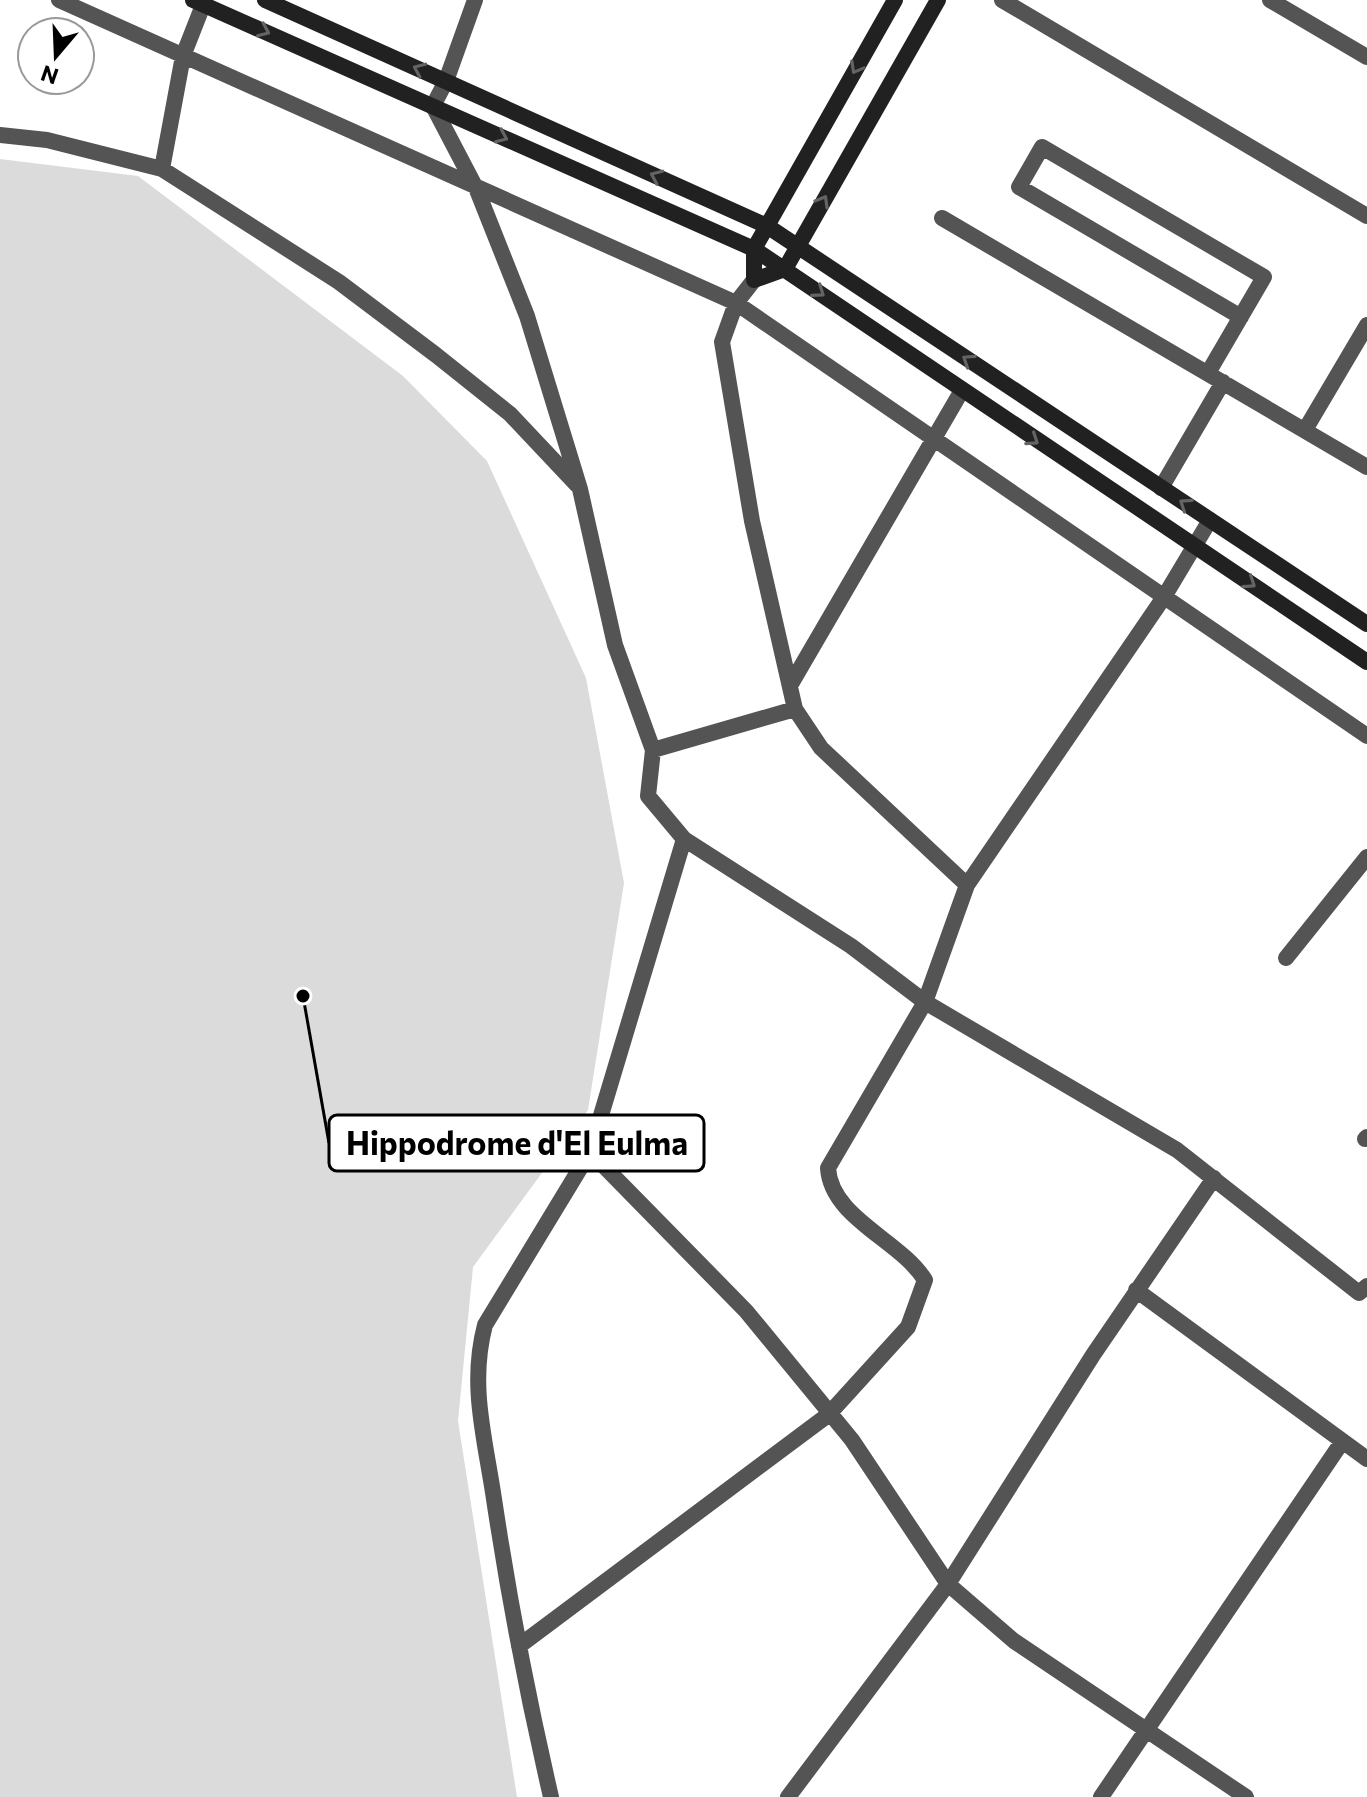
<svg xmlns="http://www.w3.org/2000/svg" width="1367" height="1797" font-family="Commissioner,sans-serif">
  <rect width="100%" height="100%" fill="#fff"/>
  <path fill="#dbdbdb" d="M0,159L138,176L403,376L487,461L586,678L624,883L588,1110L473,1267L458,1421L517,1797H0Z"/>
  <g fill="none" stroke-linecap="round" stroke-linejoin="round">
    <path stroke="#545454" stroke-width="16" d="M59,0L736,303L1367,736
      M475,0L446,81L433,106L477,190L527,316L580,489L615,645L653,750L648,796L684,839L851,946L925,1002L1177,1150L1359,1293L1367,1286
      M1002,0L1367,216
      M1270,0L1367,57
      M0,135L47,140L162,169L339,282L436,355L510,414L577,485
      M162,169L183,56L205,0
      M942,218L1367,467
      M754,280L736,303L722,342L752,521L795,709L821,748L967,885
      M1208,373L1264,277L1042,147L1019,187L1241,317
      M1305,430L1367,325
      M1161,488L1223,382
      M791,684L961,392
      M653,750L795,709
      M1286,958L1367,857
      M1365,1139L1367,1137
      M590,1152L746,1311L852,1440L948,1584L1014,1641L1246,1797
      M1136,1290L1367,1459
      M519,1646L828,1415L908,1327L925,1280C900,1240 831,1218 828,1168L925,1002L967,885L1164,597L1210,520
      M551,1797C528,1698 509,1599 494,1499C485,1438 469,1385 485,1325L590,1152L684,839
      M788,1797L948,1584L1093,1355L1214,1178
      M1101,1797L1342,1442"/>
    <path stroke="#212121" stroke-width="16" d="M193,0L754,249L1367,662
      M265,0L767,226L1367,624
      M895,0L754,249V280L785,269L938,0"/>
  </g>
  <defs><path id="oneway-chevron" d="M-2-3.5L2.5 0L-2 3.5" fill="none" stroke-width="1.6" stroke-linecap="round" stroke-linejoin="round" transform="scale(2)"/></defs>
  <g stroke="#646464">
    <use href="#oneway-chevron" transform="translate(264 31) rotate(24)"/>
    <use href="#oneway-chevron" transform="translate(856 68) rotate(119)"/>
    <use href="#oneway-chevron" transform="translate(419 69) rotate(-156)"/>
    <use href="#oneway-chevron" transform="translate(502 137) rotate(24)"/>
    <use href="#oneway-chevron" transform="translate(656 176) rotate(-156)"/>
    <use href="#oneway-chevron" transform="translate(823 201) rotate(-60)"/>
    <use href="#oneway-chevron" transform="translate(819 292) rotate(35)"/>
    <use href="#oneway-chevron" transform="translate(968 360) rotate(-147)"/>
    <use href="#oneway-chevron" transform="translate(1033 440) rotate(34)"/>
    <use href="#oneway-chevron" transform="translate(1185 504) rotate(-146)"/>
    <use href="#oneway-chevron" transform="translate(1250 583) rotate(34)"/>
  </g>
  <path fill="none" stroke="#000" stroke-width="3" d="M303 996L329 1143"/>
  <circle fill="#000" stroke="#fff" stroke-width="3" cx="303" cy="996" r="8"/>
  <rect fill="#fff" stroke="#000" stroke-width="3" x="329" y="1115" width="375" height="56" rx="8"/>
  <g font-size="32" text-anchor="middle" font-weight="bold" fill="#000">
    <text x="517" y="1155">Hippodrome d'El Eulma</text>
  </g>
  <g transform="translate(56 56) rotate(199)"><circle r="38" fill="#ffffff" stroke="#999999" stroke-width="2"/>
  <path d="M0-6L14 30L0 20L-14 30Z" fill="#000000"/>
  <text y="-12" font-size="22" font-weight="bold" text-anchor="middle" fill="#000000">N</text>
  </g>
</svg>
